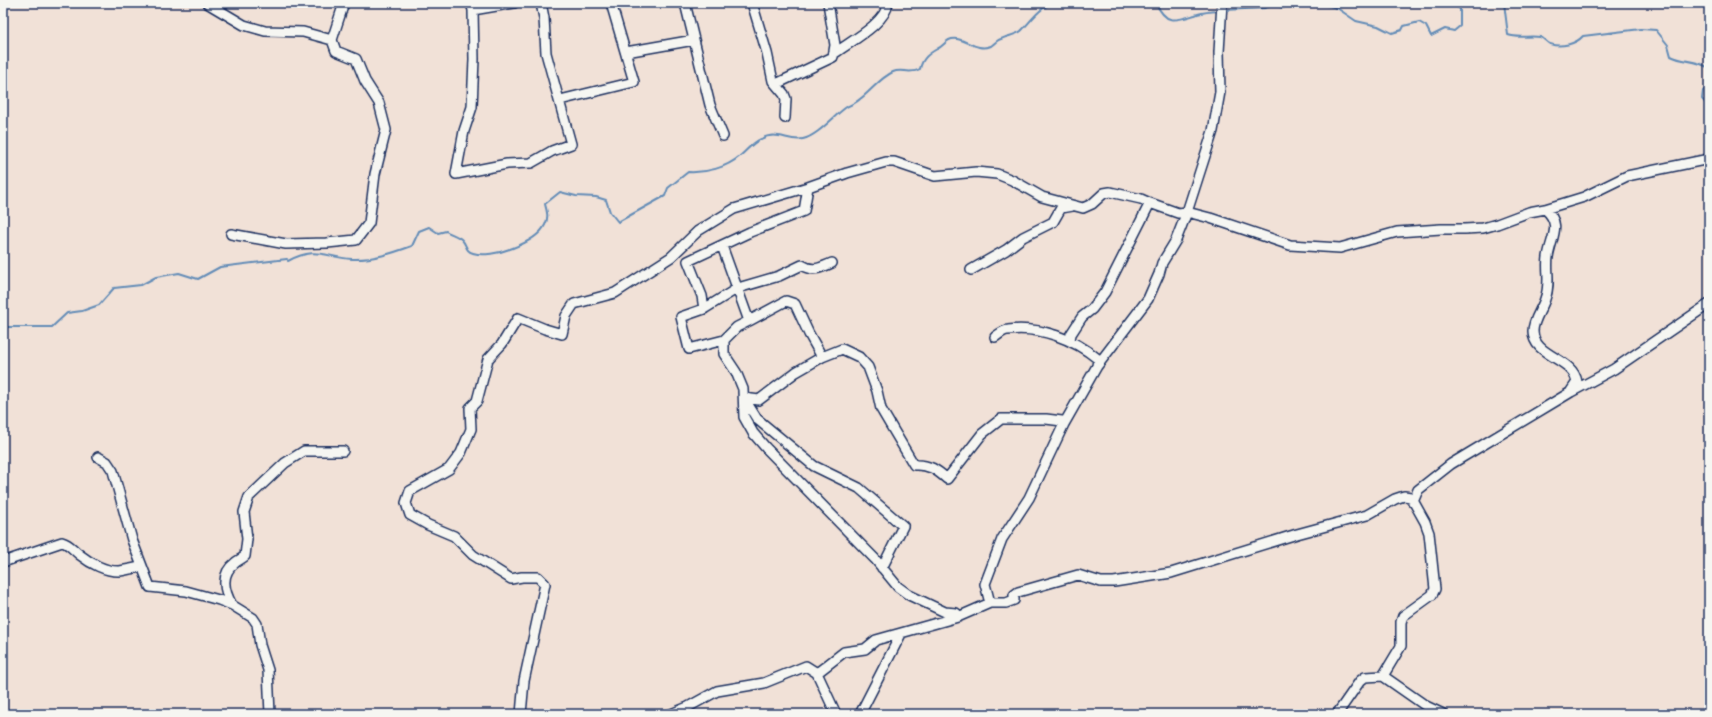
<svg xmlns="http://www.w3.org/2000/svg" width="1712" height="717" font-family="'Balsamiq Sans',sans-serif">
  <rect width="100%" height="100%" fill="#f1e1d7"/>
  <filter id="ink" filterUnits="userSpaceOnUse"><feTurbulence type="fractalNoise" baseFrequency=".025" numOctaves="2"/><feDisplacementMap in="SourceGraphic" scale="8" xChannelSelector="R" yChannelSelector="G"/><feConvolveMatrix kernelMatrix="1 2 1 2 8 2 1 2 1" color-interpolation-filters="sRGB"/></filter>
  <g filter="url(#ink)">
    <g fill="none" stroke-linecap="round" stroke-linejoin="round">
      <path stroke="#638cb7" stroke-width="2" d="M1156,3C1166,25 1175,21 1195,15C1202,12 1210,12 1218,11
        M1319,3L1337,8L1356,21L1378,26L1392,33L1402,30L1404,26L1419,22L1426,26L1431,36L1445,29L1454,31L1460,26V9L1451,3
        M1504,3L1508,35C1520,39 1529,35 1540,37C1544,38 1547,43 1550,44C1561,48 1576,44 1583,36L1641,29L1656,30L1668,45L1671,56C1685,63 1695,59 1709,68
        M1224,10L1265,8L1275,4L1283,8L1293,3
        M1709,86L1703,91L1702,99L1709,107
        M288,261C316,246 324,257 352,259C372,260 393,253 412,246L419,231L429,227L438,233L446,231C450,234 459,236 462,240C467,245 465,251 473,253C492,259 536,243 545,225C549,217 547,212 545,204L560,192L576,196L596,197L606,200L610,212L618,222L665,196L668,188L688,172C706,173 726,168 740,156C747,150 752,143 761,139C777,130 788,142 803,139C817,136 833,117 845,108C850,105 856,103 860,99C872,90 880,78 893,72C902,68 910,75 920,69C922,59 928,54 937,49C942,47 945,42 949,40C962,34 975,53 991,46C994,44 997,40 1001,39C1007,36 1016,35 1021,31C1030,22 1040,7 1053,3
        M3,330L6,327H52L67,313L82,311L99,305L114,288L141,285L156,277L179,273L198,279L220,267L287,259"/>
      <g stroke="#1b2f5e" stroke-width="12">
        <path id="minor" d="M207,3L244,25L265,31L303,32L332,40
          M471,3L473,10L474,59L472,107L464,131L456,174L507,164L531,163L552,151L571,144L546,53L544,18L541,3
          M685,3L710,105L723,136
          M752,3L767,53L773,81L784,94L786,99L785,118
          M473,10L514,3
          M626,52L694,40
          M835,53C851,41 886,23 888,3
          M776,84L833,57L835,45L828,3
          M560,100L634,82L611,3
          M1545,209C1563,225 1551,237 1548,257C1546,271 1551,283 1545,299C1542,309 1533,320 1533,331C1533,357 1573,357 1577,382L1571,391
          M231,234L286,244L327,243L356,240L369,223L375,174L386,130L379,103L365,81L356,59L336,51L332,40L344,3
          M722,246L749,321L737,327L724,340
          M971,270L1006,250L1023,237L1053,222L1061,208L1072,206
          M704,309L738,288L779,276L802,265C813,272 820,268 832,263
          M995,337C999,334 1004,330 1008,330C1040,326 1074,339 1098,359L1097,366
          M1070,340L1071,334L1082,317L1092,309L1105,292L1150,203
          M822,357L842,349L859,357L868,367L877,391L881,409L914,465C929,464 937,470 947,479L982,434L1001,419H1046L1062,421L1064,424
          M744,398L757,419L814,466L859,488L903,526L882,568
          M744,398L759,400L796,372L822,357L809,334L795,304L786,301L749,321
          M98,457L107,462L113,471L132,540L150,587L186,591L219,600L232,605L253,618L257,624L260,645L268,670L270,714
          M1413,502L1418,490L1451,464L1571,392L1614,369L1709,304
          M3,562L62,542C70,544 73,550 80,555C90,563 106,572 120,571C127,570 134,568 142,567
          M990,603L985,584L1002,539L1029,498L1064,424L1097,366L1148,299L1159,274L1162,263L1176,240L1187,212L1213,131L1220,92L1219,52L1222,3
          M232,605C224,591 220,574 235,563C238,560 242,559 245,556L247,539L244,512L249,497L285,463L304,451H343
          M959,616L956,613L945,612L909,595L898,587L875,559L766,448L753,433L744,417L743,389L736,372L724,354V340L689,349L681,317L704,309L702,296L688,261L750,232L804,211L808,187L847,173L886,162H894L935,176L976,172L997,174L1012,180L1042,197L1083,208L1092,204L1104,193L1110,192L1141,199L1150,203L1178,213L1187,212L1210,218L1290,245L1340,248L1397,232L1441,229H1465L1483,228L1497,224L1529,212L1545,209L1584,197L1627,176L1709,159
          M817,673L844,652L865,649L876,640L958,617L990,603H1006L1014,600V595L1018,592L1078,575L1101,582H1114L1171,573L1297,534L1367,515L1395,499L1404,496L1411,497L1425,522L1429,533L1435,589L1432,595L1403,616L1401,622V646L1383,676
          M521,714L524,681L545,584L538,577H522L511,579L473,555L454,536L428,525L410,515L406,503L410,491L449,469L461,453L471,429L470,408L477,401L488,359L502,344L518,318L545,329L562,334L566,316L574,304L615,293L671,257L698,231L734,209L808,187
          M671,714L688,707L717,691L764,683L806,666L817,673L836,714
          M860,714L901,634
          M1337,714L1360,681L1365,677L1383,676L1426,706L1443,714"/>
      </g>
      <use href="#minor" stroke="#f6f6f2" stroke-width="9"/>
    </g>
  </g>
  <rect width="1712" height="717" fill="none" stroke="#f6f6f2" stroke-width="16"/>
  <rect x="8" y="8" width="1696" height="701" fill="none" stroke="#1b2f5e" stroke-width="1.5" filter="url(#ink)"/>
</svg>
